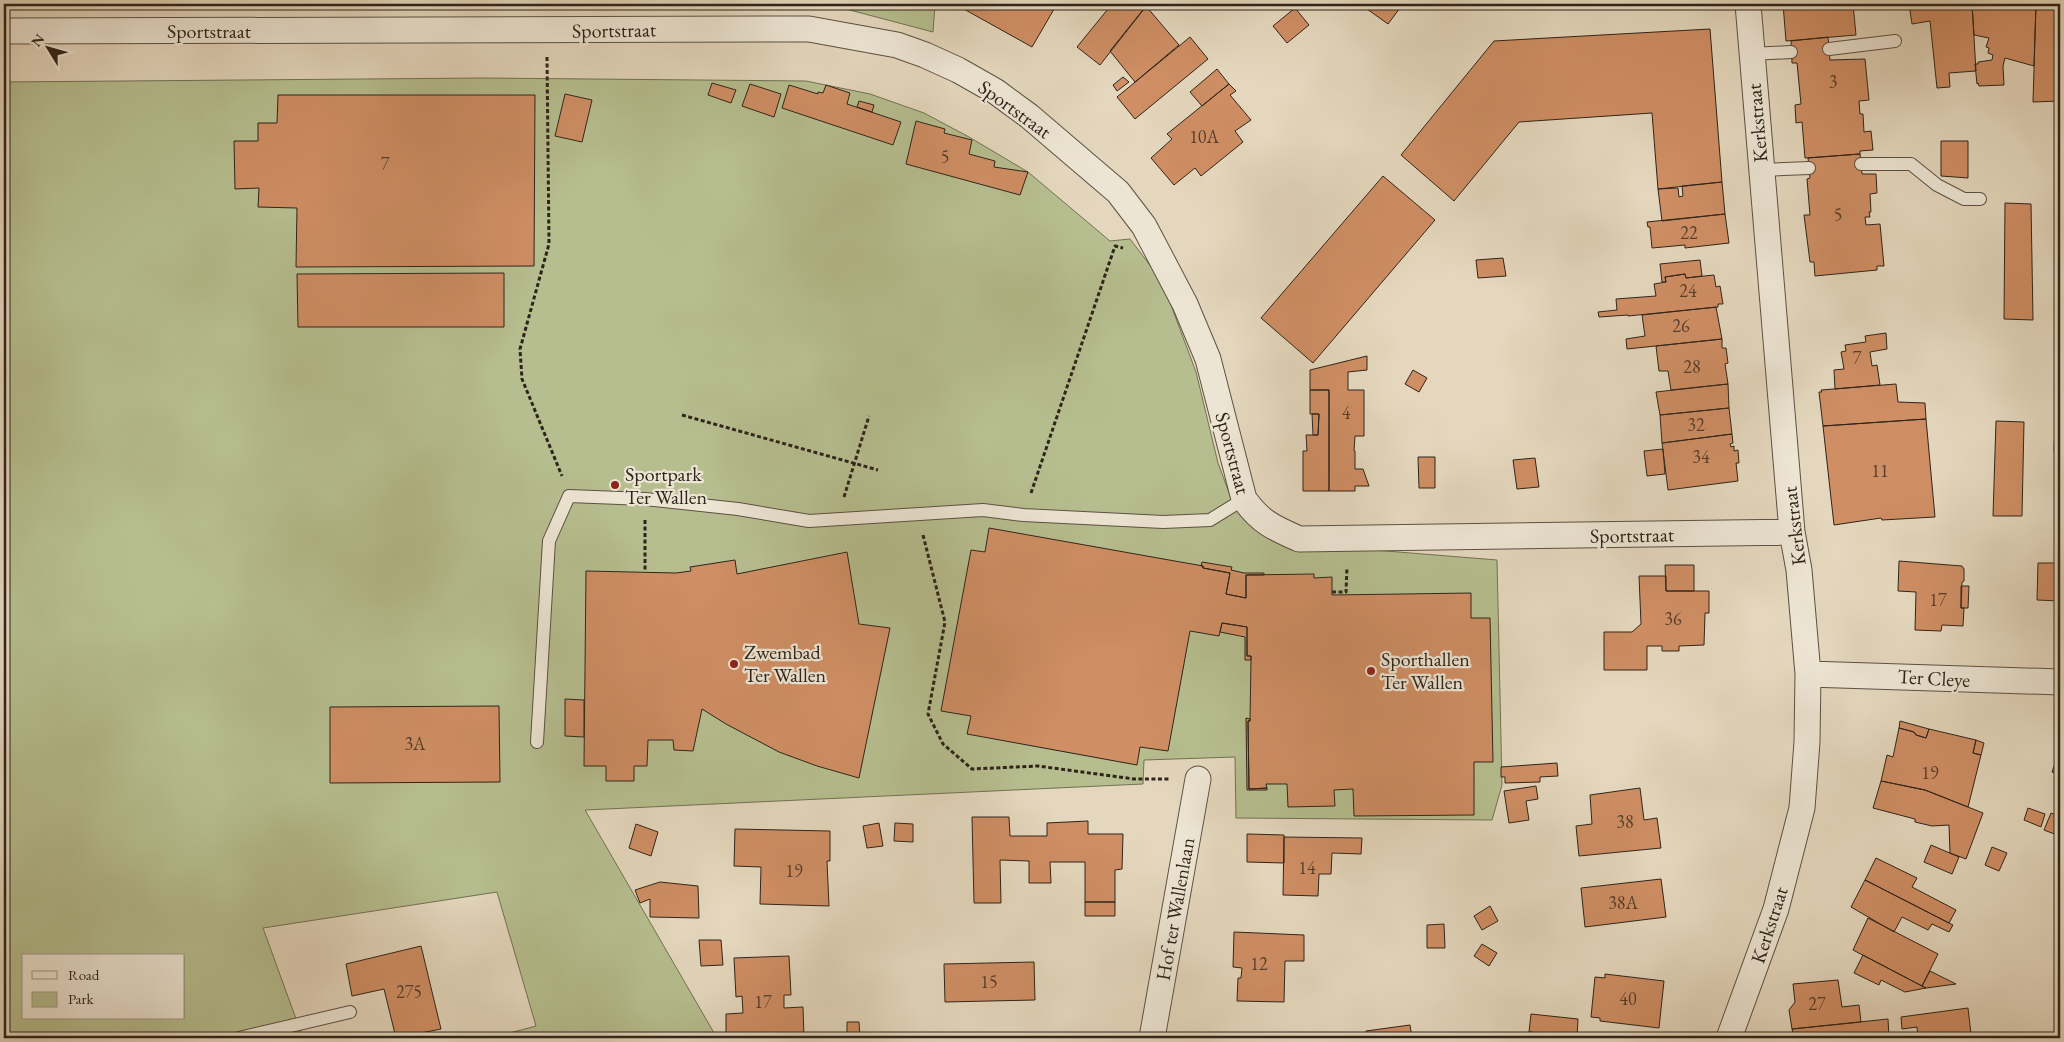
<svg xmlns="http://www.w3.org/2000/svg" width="2064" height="1042" font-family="'EB Garamond',serif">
  <rect width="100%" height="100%" fill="#e4d7bd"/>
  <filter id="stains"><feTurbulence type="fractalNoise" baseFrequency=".004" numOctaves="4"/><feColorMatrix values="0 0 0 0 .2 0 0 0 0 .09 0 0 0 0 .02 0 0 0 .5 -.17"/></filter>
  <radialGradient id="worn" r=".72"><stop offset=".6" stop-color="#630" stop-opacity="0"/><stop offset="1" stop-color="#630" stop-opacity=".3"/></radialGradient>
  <path fill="#b6be8f" stroke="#727154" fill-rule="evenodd" d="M847,4H935L933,32L846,9Z
    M483,78L806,81L870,94L924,113L969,137L1028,172L1110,241L1130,239L1162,281L1196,372L1218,463L1234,506L1264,536L1312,545L1497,560L1502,785L1492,820L1236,818L1235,757L1144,760L1143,784L585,810L717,1038H491L536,1026L497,892L263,928L303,1038H4V82ZM24,956H184V1018H24Z"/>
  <path fill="#cf8e64" stroke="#2f241a" d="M964,4H1057L1032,47L962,8Z
    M1112,4H1148L1100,65L1077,47Z
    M1360,4H1403L1388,24Z
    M1783,4H1853L1856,35L1786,41Z
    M1909,4H1972L1976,71L1949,73L1950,87L1937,88L1930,21L1912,24Z
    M1972,4H2036L2034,66L2005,58L2003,66L2004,85L1979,86L1978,83L1977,84L1975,64H1978V62L1992,60L1993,55L1988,53L1989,48L1986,47L1989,38L1974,35Z
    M2036,4H2060V38L2058,50L2059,101L2033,102Z
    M1146,6L1179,45L1135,82L1110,51Z
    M1295,8L1309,25L1287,43L1273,26Z
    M1710,29L1722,182L1658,189L1652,113L1519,122L1454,201L1401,155L1494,41Z
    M1190,37L1208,59L1135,119L1117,97Z
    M1828,37L1830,60L1865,59L1869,100L1859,101L1860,114H1863L1864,132L1871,131L1873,150L1860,151V154L1805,158L1802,122L1796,123L1795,105L1801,104L1797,63H1792L1791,41Z
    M2060,38V101H2059L2058,50Z
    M1217,69L1229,84L1202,106L1190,92Z
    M1123,77L1129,82L1117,91L1113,85Z
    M712,83L736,90L731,103L708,95Z
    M750,84L781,94L774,117L742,106Z
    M1229,84L1236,91L1230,95L1251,120L1235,131L1243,142L1201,176L1195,168L1174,185L1151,158L1172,139L1167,134Z
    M789,85L818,94V92L823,93L826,85L850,93L847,104L901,122L893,145L782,108Z
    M565,94L592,100L582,142L555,136Z
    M278,95H535L534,266L296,267L297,208L258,207L259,188L235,189L234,141H258V123H277Z
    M859,101L874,105L872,112L857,107Z
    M916,121L945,129L944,133L972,140L969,154L995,161L994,167L1028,172L1020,195L906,164Z
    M1941,141H1968V178L1941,176Z
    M1860,154L1862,174H1876L1877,193L1870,194L1871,212H1869L1870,217H1865L1866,225L1880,224L1884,266H1877V270L1815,276L1814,262H1810L1804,215H1810L1807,179L1810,178L1808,158Z
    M1383,176L1435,220L1313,363L1261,318Z
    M1722,182L1725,214L1662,221L1658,189L1678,188L1679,197L1683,196L1682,186Z
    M2005,203L2031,204L2033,320L2004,319Z
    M1725,214L1729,243L1685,248V245L1652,248L1650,227H1648L1647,222Z
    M1503,258L1506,276L1478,278L1476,260Z
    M1700,260L1702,276L1686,278L1685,274L1665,277L1666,282H1662L1660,264Z
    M504,273V327H298L297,274Z
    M1685,274L1686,278L1714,275L1716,287L1720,286L1723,304H1718V307L1628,316V315L1599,317L1598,312L1617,310L1616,299L1656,296L1654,284L1666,282L1665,277Z
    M1716,307L1722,339L1627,349L1626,339L1645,336L1642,315Z
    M1886,333L1887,349L1870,352L1872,366L1877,365L1880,385L1835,389L1834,370L1844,369L1841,352L1846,351L1845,345L1866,342L1865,336Z
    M1722,339V348H1726L1728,363L1725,364L1728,384L1671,390L1668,371H1659L1656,346Z
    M1367,356V370L1348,372V390H1364V436H1355L1354,451H1355V469H1363L1369,486H1355V491H1329V390H1310V370Z
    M1413,370L1427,378L1419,392L1405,384Z
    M1728,384L1729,408L1660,415L1656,392Z
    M1896,384L1898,402L1925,403L1926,419L1823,426L1819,392H1822L1821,390Z
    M1310,390H1329V491H1303V451H1307L1306,435H1318L1319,414H1310Z
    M1729,408L1732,434L1662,443L1660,415Z
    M1312,414H1319L1318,435H1313Z
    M1926,419L1935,517L1882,520L1881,518L1834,525L1823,426Z
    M1996,421L2024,422L2022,516H1993Z
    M2055,423L2060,424V451H2054Z
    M1732,434L1733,443L1730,444L1731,447L1734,446V451L1738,450L1739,463H1736L1738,481L1668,490L1662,443Z
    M1663,449L1665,474L1647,476L1644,451Z
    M1418,457H1435V488H1419Z
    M1535,458L1539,487L1517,489L1513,460Z
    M989,528L1203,566V568L1230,573L1226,594L1246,598V575L1314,574V578L1332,577V595L1471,593V618H1490L1493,762H1474V815L1354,816L1353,789L1334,790L1335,806L1288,807L1287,784H1266L1267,788L1249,789L1248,721H1250V719L1251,660V656H1247V627L1222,623L1219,636L1190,631L1168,751L1140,747L1137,765L967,734L971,716L941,711L971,550L985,552Z
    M847,552L859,624L890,628L859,778L817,766L779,752L726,724L702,709L693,751L674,750L673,740H648L647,766H634V781H606V766H584L586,571L676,573L691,571L690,567L735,560L737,574Z
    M1899,561L1962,566L1964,569V581L1962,582L1961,608H1964L1963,626L1942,625L1941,631L1915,630L1916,592L1898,591Z
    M1202,562L1232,567L1231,570L1244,573H1264V575H1246V598L1226,594L1230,573L1203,568V566H1201Z
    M2038,563H2060V601L2037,600Z
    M1665,565H1694V591H1666Z
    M1639,576H1666V591H1709V613H1705L1704,645L1679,646V651H1662V646H1647V670H1604V632H1632L1641,624Z
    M1961,586H1969L1968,608H1961Z
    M1222,623L1247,627V656H1251V660H1245V637L1220,632Z
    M565,699L584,700V737L565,736Z
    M499,706L500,782L330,783V707Z
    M1246,718L1250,719V721H1248L1249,789L1267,788V790H1247Z
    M1900,721L1929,729L1926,738L1916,735L1914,732L1899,728Z
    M1899,728L1914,732L1916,735L1926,738L1929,729L1976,740L1973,753L1981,755L1968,807L1925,790L1881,781L1887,755L1893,757Z
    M1976,740L1984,743L1981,755L1973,753Z
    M2060,750V775L2052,772Z
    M1557,763L1558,776L1540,777V782L1505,783V777H1501V767Z
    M1881,781L1925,790L1983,813L1966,859L1950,853L1949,825L1932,826L1915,822V819L1873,808Z
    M1536,786L1538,799L1526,801L1529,820L1509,823L1504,791Z
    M1640,788L1644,820L1657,818L1661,848L1579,856L1576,826L1592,824L1590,795Z
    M2028,808L2045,814L2041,827L2024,820Z
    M2051,813L2060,817V826L2057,835L2044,830Z
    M972,817H1009L1010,836H1047V823L1088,821V834H1123L1122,869L1115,870V902H1085V862H1050L1051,883H1029V861L1000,860L1001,903H974Z
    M879,823L883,846L867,848L863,826Z
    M895,823L913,824V842L894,841Z
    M636,824L658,832L651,856L629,848Z
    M735,829L830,831V861H827L829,906L760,904L761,867L734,866Z
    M1247,834L1284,835V863L1247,862Z
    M1284,837L1362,838L1361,854L1332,853L1331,874H1319L1318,896L1283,895Z
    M1931,845L1959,857L1952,874L1924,862Z
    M1992,847L2007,853L1999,871L1985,865Z
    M1876,858L1917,878L1912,887L1956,910L1949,923L1865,880Z
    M1661,879L1666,917L1585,927L1581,888Z
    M1865,880L1949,923L1953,925L1949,932L1932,924L1928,930L1902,917L1894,932L1851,907Z
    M660,882L698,886L699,918L650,917V899L640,903L635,890Z
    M1085,902H1115V916H1085Z
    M1490,906L1498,921L1482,930L1474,916Z
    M1868,918L1938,954L1922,986L1853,950Z
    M1444,924L1445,948H1427V925Z
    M1234,932L1304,935V961H1285L1284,1002L1237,1001L1238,978H1241L1242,968L1233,967Z
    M699,940H721L723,965L701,966Z
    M1482,944L1497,953L1489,966L1474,956Z
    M421,946L441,1029L396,1038L384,989L352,996L346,964Z
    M1863,955L1922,986L1926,988L1905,992L1881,980L1879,985L1854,973Z
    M789,956L791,995H784V1008L803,1007L804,1038H726V1014L743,1013L742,996L736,997L734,958Z
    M1034,962L1035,1000L945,1002L944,964Z
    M1930,971L1956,984L1926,988L1922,986Z
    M1605,974L1664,981L1659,1028L1600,1021V1018L1591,1017L1595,977L1605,978Z
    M1838,980L1842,1007L1859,1005L1861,1022L1792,1029L1789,1010L1795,1002L1793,984Z
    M1968,1008L1971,1034L1938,1038H1918L1917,1027L1902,1029L1901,1017Z
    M1531,1014L1578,1019L1577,1037L1529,1032Z
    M1888,1019L1889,1038H1794L1792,1029Z
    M847,1022H859L860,1038H847Z
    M1410,1025L1412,1038H1367L1366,1031Z
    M1529,1032L1577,1037V1038H1529Z"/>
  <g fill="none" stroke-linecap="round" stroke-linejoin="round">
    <g stroke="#5c5143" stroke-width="14">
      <path id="service" d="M1829,49L1895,41
        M1751,54L1791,52
        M1861,164H1911L1937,185L1964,199H1980
        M1762,170L1809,168
        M537,742L549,541L569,496L645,499L738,509L809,521L983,510L1023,515L1163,522L1210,520L1244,499
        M239,1038L350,1012"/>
    </g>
    <g stroke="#5c5143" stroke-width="27">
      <path id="minor" d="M4,31L809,29L897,45L925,55L958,70L995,91L1029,116L1118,192L1144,226L1185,304L1208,359L1244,499C1260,522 1274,528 1299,539L1792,532
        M1808,674L2060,682
        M1152,1038L1198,779
        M1729,1038L1776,909L1802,808L1807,742L1808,674L1799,570L1792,532L1748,4"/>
    </g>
    <path stroke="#2f241a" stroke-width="3" stroke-dasharray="4 2.5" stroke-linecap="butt" d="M547,57L549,244L520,349L522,379L562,476
      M682,415L878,470
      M1031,493L1115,246L1123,248
      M844,497L869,416
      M645,520V572
      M923,535L945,622L928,714L943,744L972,769L1038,766L1134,779H1170
      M1332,592H1346L1347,567"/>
    <use href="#service" stroke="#ede5d4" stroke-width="12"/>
    <use href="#minor" stroke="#ede5d4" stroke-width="25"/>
  </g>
  <g fill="#8f2418" stroke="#ede5d4" stroke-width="2">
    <circle cx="615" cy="485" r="5"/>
    <circle cx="734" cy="664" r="5"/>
    <circle cx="1371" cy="671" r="5"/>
  </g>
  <g text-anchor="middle" stroke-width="4.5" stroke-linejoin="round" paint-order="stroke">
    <g font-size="18" fill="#573e2c">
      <text x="1833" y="88">3</text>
      <text x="1204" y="143">10A</text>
      <text x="945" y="163">5</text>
      <text x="385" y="170">7</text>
      <text x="1838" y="221">5</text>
      <text x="1689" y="239">22</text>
      <text x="1688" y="297">24</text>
      <text x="1681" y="332">26</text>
      <text x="1857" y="364">7</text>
      <text x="1692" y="373">28</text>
      <text x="1346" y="419">4</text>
      <text x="1696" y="431">32</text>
      <text x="1701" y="463">34</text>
      <text x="1880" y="477">11</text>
      <text x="1938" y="606">17</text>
      <text x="1673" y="625">36</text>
      <text x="415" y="750">3A</text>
      <text x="1930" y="779">19</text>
      <text x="1625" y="828">38</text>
      <text x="1307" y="874">14</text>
      <text x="794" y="877">19</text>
      <text x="1623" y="909">38A</text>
      <text x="1259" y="970">12</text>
      <text x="989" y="988">15</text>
      <text x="409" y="998">275</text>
      <text x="1628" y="1005">40</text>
      <text x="763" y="1008">17</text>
      <text x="1817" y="1010">27</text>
    </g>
    <g font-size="20" fill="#2f241a" stroke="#ede5d4">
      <text transform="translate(614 30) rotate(-1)" y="7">Sportstraat</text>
      <text x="209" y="38">Sportstraat</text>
      <text transform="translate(1015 109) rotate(36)" y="7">Sportstraat</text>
      <text transform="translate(1757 123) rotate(-95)" y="7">Kerkstraat</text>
      <text transform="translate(1233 453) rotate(75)" y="7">Sportstraat</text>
      <text transform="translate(1794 526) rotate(-97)" y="7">Kerkstraat</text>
      <text transform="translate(1632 535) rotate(-1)" y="7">Sportstraat</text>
      <text transform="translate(1934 678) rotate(3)" y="7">Ter Cleye</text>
      <text transform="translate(1175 909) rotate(-80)" y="7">Hof ter Wallenlaan</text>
      <text transform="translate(1769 925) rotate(-72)" y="7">Kerkstraat</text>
    </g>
    <g font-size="20" fill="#2f241a" stroke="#ede5d4" text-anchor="start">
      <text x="625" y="481">Sportpark<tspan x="625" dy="23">Ter Wallen</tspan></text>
      <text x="744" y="659">Zwembad<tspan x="744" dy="23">Ter Wallen</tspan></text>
      <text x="1381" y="666">Sporthallen<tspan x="1381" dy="23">Ter Wallen</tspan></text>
    </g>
  </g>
  <rect width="2064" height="1042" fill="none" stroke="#e4d7bd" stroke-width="20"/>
  <rect x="5" y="5" width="2054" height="1032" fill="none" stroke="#2f241a" stroke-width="2.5"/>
  <rect x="10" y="10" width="2044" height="1022" fill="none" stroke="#2f241a"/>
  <rect x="22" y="954" width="162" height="65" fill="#ede5d4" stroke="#a1988a"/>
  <rect x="32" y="971" width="25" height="8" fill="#ede5d4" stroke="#a1988a"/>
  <text x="68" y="980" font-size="15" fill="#2f241a">Road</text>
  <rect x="32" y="992" width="25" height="15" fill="#b6be8f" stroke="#a1988a"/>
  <text x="68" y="1004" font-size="15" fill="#2f241a">Park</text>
  <g transform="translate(48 48) rotate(307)" stroke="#ede5d4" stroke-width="4" paint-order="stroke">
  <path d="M0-4L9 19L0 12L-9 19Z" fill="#2f241a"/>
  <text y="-8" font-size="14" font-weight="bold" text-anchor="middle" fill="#2f241a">N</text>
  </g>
  <rect width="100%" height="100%" filter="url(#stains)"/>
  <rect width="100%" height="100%" fill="url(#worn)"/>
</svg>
